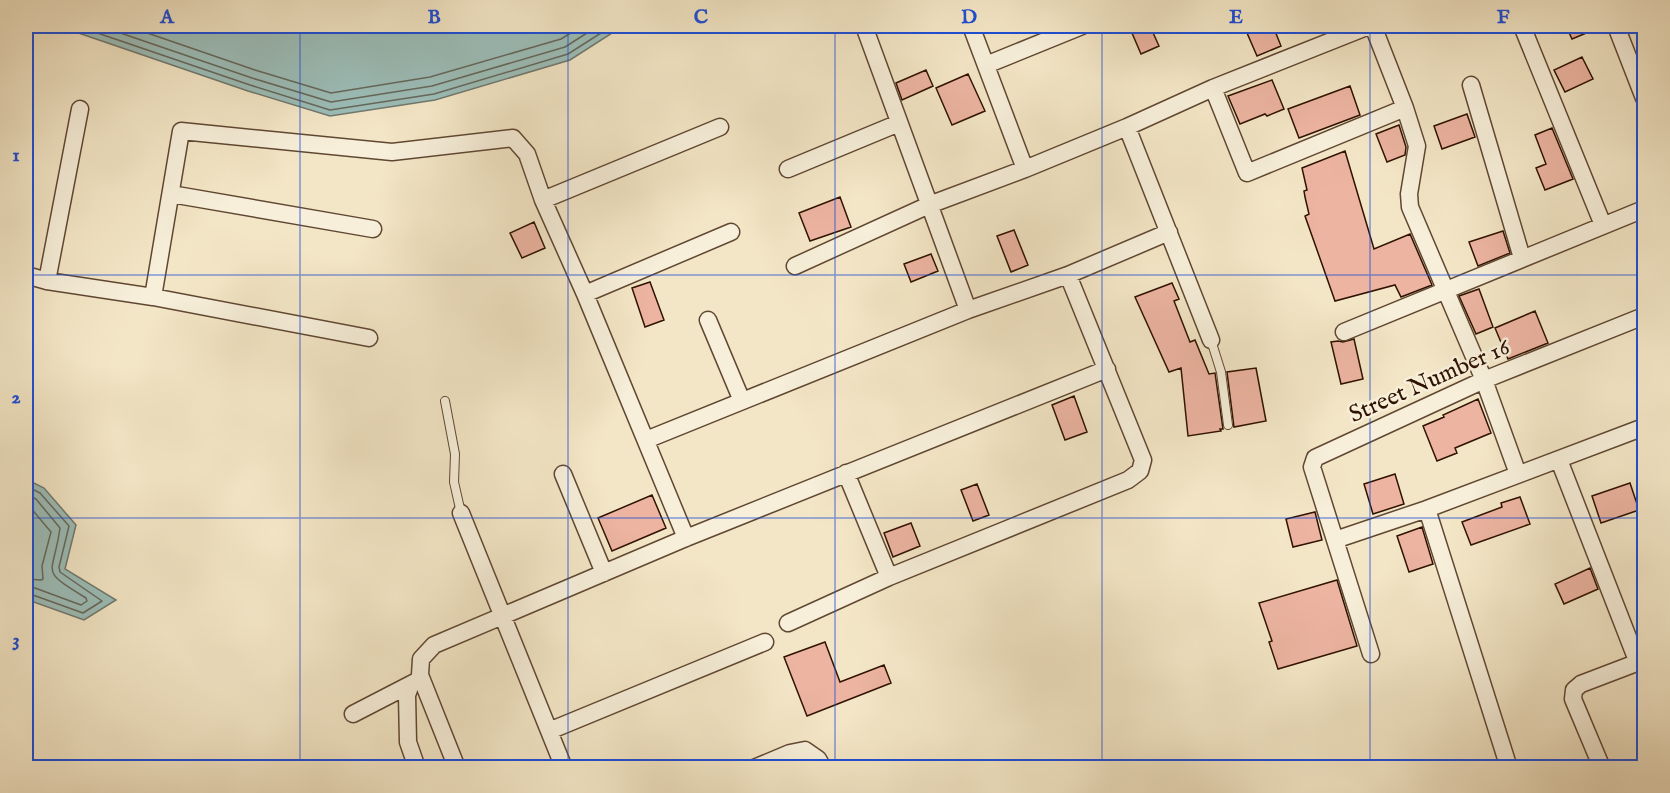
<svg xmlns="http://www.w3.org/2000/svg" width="1670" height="793" font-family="'IM FELL English',serif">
  <rect width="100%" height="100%" fill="#f3e6c6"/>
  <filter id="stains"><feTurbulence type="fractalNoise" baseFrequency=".00333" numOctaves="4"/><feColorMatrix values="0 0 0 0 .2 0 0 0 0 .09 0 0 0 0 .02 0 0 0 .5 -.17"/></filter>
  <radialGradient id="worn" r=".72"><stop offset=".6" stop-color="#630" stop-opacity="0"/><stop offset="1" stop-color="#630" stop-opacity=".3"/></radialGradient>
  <path fill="#9cbeb9" stroke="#70796f" stroke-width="1.5" d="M58,26H623L570,60L435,100L330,116L248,91Z
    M26,479L44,488L76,525L65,569L116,600L84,620L31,601L26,602Z"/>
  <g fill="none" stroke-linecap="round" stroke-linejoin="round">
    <path stroke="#66685c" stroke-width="1.5" d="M77,26L250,85L330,110L434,94L568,54L612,26
      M100,26L252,78L331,102L432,86L565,47L598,26
      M127,26L255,70L331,93L430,77L561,39L582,26
      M26,486L40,493L69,526L59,567L60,572L102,601L83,613L33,595L26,596
      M26,494L36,499L60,528C53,578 38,568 86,598L87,601L81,605L35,588H26
      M26,504L30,507L51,532L42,566L43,579L41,580L26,579"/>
  </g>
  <path fill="#ecb4a1" stroke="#2f1200" stroke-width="1.5" d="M1129,26H1150L1159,46L1141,54Z
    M1244,26H1273L1281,46L1257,56Z
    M1566,26H1603L1572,39Z
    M1582,57L1593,79L1565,92L1554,70Z
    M926,70L933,86L902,100L896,83Z
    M968,74L985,111L952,125L936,88Z
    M1272,80L1284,109L1267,116L1265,114L1240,124L1228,96Z
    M1350,86L1360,115L1299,138L1288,109Z
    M1467,114L1475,137L1442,149L1434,126Z
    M1399,125L1406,147L1405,155L1387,162L1376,134Z
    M1552,128L1573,179L1545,190L1536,168L1546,164L1535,135Z
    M1345,151L1374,249L1410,234L1432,285L1401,297L1395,285L1335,301L1305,216L1309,214L1305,197L1304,191L1307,190L1302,168Z
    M840,197L851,227L810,241L799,213Z
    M534,222L545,248L522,258L510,233Z
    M1014,230L1028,265L1011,272L997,236Z
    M1503,231L1510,253L1478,266L1469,242Z
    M931,254L938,271L911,282L904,264Z
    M650,282L664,320L645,327L632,288Z
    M1172,283L1179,299L1174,301L1190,342L1195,340L1209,374L1215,373L1223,429H1220L1221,431L1188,436L1181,368L1169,372L1135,297Z
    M1479,289L1493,327L1476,334L1459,296Z
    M1535,311L1548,343L1508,359L1495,328Z
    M1354,339L1363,379L1341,384L1331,342L1338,341L1343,342Z
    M1256,368L1266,421L1234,427L1227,372Z
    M1074,396L1087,432L1065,440L1052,405Z
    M1478,399L1491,433L1455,448L1457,453L1437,461L1423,426L1444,417L1443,415Z
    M1395,474L1404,504L1373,514L1364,484Z
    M1630,483L1639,510L1601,523L1592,496Z
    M977,484L989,515L973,521L961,490Z
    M652,495L666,528L612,551L598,518Z
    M1520,497L1530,524L1471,545L1462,522L1502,507L1501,503Z
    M1315,512L1322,540L1293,547L1286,519Z
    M911,523L920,546L893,557L884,533Z
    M1422,527L1433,564L1409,572L1397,536Z
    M1590,568L1598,589L1564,604L1555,584Z
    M1337,580L1357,646L1278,669L1269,642L1272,641L1259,603Z
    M825,642L840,682L884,665L891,683L807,716L784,657Z"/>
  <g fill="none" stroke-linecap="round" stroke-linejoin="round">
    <g stroke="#604732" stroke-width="10">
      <path id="lane" d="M1211,340L1221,372L1228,425
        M445,401L455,454L454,482L461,513"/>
    </g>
    <g stroke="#604732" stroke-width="19">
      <path id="street" d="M864,26L968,310
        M971,26L1025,169
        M1373,26L1405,108L1417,146L1409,194L1410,207L1484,380L1518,474
        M1522,26L1603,225
        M1616,26L1644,98
        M986,65L1082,26
        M1471,85L1522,258
        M1213,88L1247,173L1405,108
        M1127,127L1211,340
        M788,169L899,123
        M171,194L373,229
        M543,200L720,127
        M795,266L929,205L1025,169L1127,127L1213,88L1369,26
        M26,275L47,281L153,297L369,338
        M47,281L80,109
        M585,294L731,232
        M153,297L181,131L392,152L513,138L527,154L543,200L585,294L686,538
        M708,320L742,401
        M1344,332L1644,209
        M646,440L968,310L1068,275L1169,232
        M1559,460L1638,663
        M846,473L889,577
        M563,474L604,573
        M1427,509L1509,768
        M461,513L564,768
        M1335,540L1427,509L1644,427
        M788,623L889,577L1128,480L1140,471L1143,460L1068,275
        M1371,654L1312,467L1315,458L1484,380L1644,316
        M411,684L407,695L408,742L416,765
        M353,714L415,682
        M549,731L765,642
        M457,768L420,675L421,659L434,645L686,538L1107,369
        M754,768L790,753L805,750L818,759L823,768
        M1602,768L1573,699L1574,690L1581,684L1644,660"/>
    </g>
    <use href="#lane" stroke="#f7efda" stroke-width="8"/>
    <use href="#street" stroke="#f7efda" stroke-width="16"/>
  </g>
  <path fill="none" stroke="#1d4ed8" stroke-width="1.5" stroke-opacity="0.55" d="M300,26V768M568,26V768M835,26V768M1102,26V768M1370,26V768M26,275H1644M26,518H1644"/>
  <g text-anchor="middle" stroke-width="5" stroke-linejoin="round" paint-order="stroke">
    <g font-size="24" fill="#2f1200" stroke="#f7efda">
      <text transform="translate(1429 380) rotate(-24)" y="8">Street Number 16</text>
    </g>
  </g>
  <rect width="1670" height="793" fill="none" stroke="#f3e6c6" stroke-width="66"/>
  <rect x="33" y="33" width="1604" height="727" fill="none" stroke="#1d4ed8" stroke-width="2"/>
  <g font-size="20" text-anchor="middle" font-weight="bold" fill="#1d4ed8">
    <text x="167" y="23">A</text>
    <text x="434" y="23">B</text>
    <text x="701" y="23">C</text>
    <text x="969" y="23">D</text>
    <text x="1236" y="23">E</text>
    <text x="1503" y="23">F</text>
    <text x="16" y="161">1</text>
    <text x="16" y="403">2</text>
    <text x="16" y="646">3</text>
  </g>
  <rect width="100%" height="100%" filter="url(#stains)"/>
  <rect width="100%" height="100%" fill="url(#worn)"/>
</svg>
